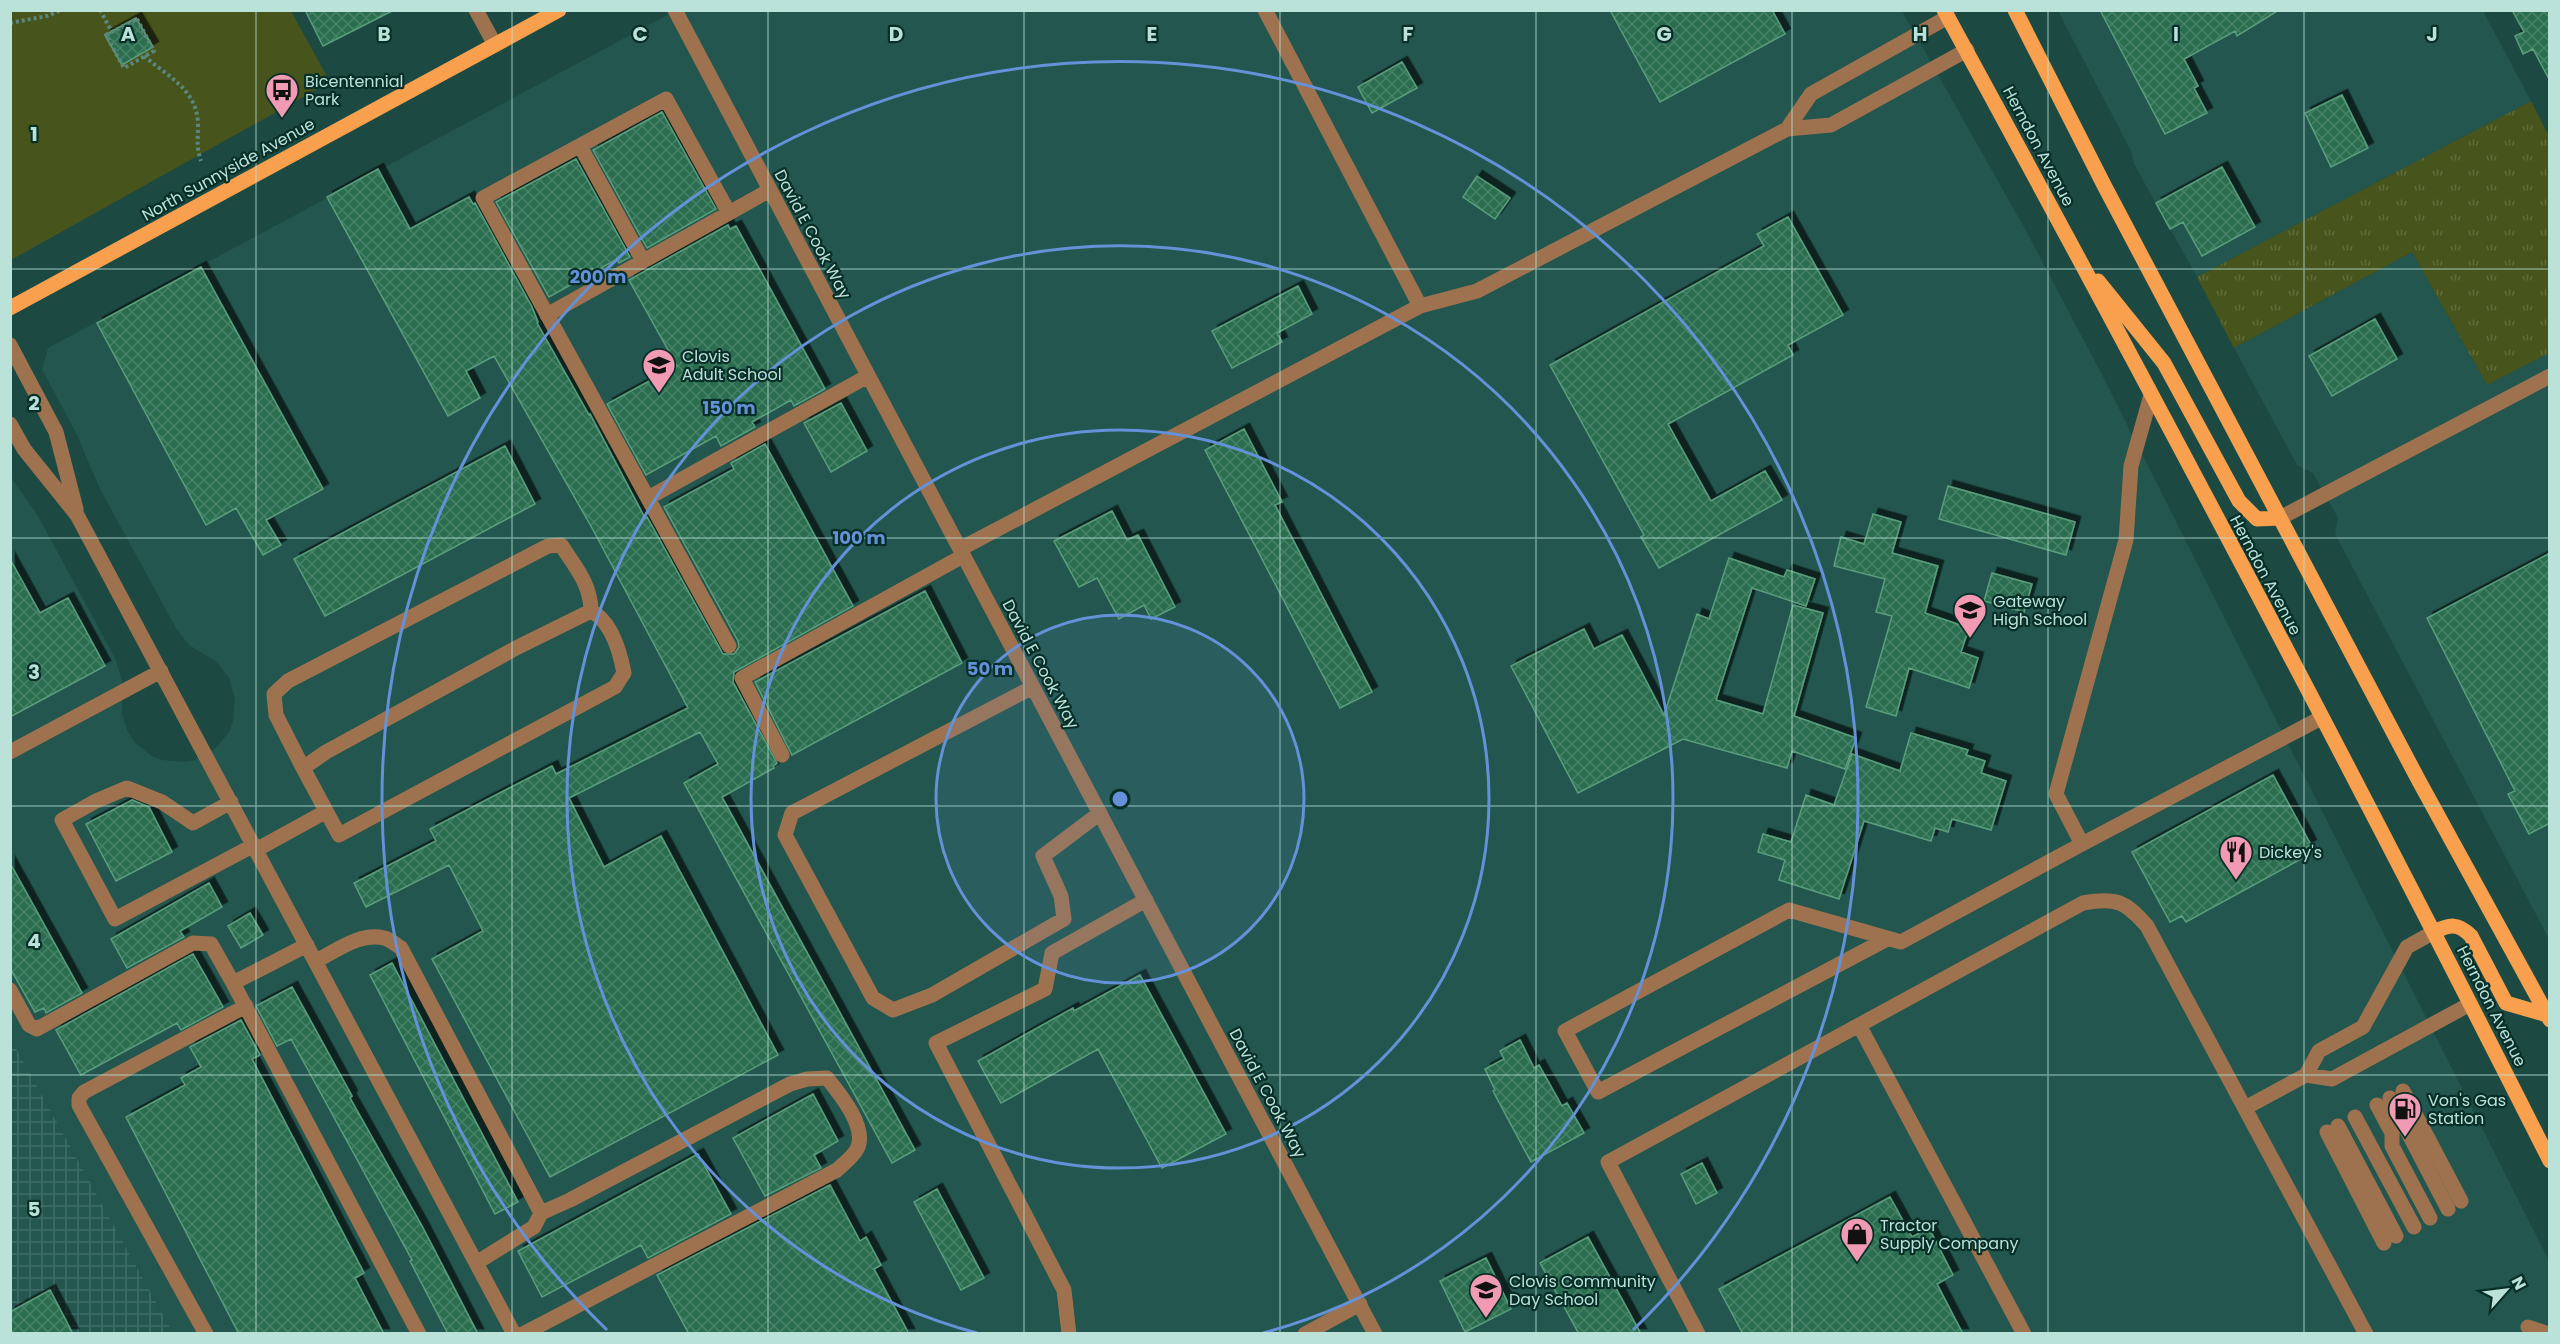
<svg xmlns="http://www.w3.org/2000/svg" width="2560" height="1344" font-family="Poppins,sans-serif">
  <defs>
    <pattern id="industrial-grid" width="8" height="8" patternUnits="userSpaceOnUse" patternTransform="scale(1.5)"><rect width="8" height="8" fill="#22564e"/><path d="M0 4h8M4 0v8" fill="none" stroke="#406e67"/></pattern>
    <pattern id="grass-tufts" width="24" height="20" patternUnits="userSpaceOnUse" patternTransform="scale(1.5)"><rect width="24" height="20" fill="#47541c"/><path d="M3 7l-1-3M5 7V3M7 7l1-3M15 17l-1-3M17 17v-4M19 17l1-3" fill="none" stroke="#5f6c3c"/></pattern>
    <pattern id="building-cross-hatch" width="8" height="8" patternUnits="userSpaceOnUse" patternTransform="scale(1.5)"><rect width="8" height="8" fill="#2a6e4f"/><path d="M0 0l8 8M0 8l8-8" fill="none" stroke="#478268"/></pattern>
    <filter id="shadow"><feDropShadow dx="5.5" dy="-5.5" stdDeviation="0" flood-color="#0009"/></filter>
  </defs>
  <rect width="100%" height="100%" fill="#1c4a42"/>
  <path fill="#22564e" d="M675,11H1902L2025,229L2099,369L2549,1261V1333H173L11,1039L10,476L38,516L116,660L122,681V715L128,732L134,742L152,756L162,760L184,762L195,760L215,749L229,732L233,721L235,699L229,678L218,663L189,645L176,628L99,487L77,435L42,369L48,348Z
    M2058,11H2483L2531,101L2197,277L2134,164L2131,151Z
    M2412,252L2487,385L2549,353V939L2335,534L2338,518L2313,473L2297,465L2234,348Z"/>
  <path fill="url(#industrial-grid)" d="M11,1039L173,1333H11Z"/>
  <path fill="url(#grass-tufts)" d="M2531,101L2549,136V353L2487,385L2412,252L2234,348L2197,277Z"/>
  <path fill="#47541c" d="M11,11H291L330,82L11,260Z"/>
  <path fill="url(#building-cross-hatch)" stroke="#5a9e7c" stroke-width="1.5" filter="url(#shadow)" d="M305,10H394L323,46Z
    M1610,10H1772L1785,34L1660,102Z
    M2100,10H2279L2237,36L2235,31L2184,59L2198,86L2194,88L2207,113L2165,134Z
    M2512,10H2550V81L2533,49L2523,54L2515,36L2524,32Z
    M136,18L153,47L122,65L105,35Z
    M1402,62L1417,88L1372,113L1358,87Z
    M2342,95L2368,148L2331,167L2305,113Z
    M662,112L716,209L647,248L593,150Z
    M576,159L630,257L619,263L617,259L549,297L496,202Z
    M2222,167L2255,227L2202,256L2183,222L2170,229L2156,203Z
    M378,169L410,229L469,197L473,204L475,203L532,307L538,322L537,323L589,415L590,414L645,518L647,517L723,654H734L739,647L738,641L664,507L734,469L731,463L765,444L853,606L734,672L733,682L777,763L773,766L774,768L722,797L915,1150L892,1163L684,783L718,764L700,732L569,798L604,867L661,836L778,1055L550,1177L432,959L483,931L449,865L366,907L354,883L436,841L430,829L552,766L556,774L688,708L592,528L494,356L466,371L480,398L448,416L327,197Z
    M1477,176L1510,198L1495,219L1463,197Z
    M1788,217L1843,315L1788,345L1793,355L1668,424L1711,501L1765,471L1782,500L1659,568L1641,537L1644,535L1550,365L1764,246L1757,234Z
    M728,225L730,229L736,226L825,389L794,406L791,400L752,422L755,427L721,446L716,436L646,475L607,404L677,366L629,280Z
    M201,267L323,489L266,520L281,545L263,555L236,508L206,525L97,323Z
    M1298,286L1312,314L1277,333L1282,342L1232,368L1212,331Z
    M2375,319L2397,359L2332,396L2309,356Z
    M841,403L867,451L831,472L804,423Z
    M1244,429L1282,502L1275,505L1372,692L1340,708L1205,450Z
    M505,446L535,504L325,616L294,559Z
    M1948,486L2075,522L2066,555L1939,519Z
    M1112,511L1127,540L1138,535L1175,607L1151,619L1144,605L1119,619L1097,578L1079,587L1054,541Z
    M1873,514L1901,522L1892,553L1938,566L1925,613L1969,628L1961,652L1978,658L1969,688L1909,668L1896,716L1866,707L1892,616L1876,612L1885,579L1834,566L1841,537L1864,544Z
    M2550,553V823L2529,834L2508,794L2515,791L2427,618Z
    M1729,558L1784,577L1787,570L1815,579L1806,606L1752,588L1716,700L1763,714L1793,605L1823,613L1794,716L1856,738L1845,769L1792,751L1787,768L1683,739L1578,793L1511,666L1584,629L1594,649L1622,635L1664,715L1697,614L1709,619Z
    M10,559L40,613L68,598L105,666L10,717Z
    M1992,573L2032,584L2024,612L1984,601Z
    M925,591L962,663L792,755L755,682Z
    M1911,733L1968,750L1966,755L1985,761L1981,773L2006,781L1991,830L1952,819L1948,832L1935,828L1931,841L1864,821L1839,899L1779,880L1785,860L1758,852L1763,834L1791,842L1806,795L1834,805L1852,754L1900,771Z
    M2273,775L2311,845L2297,852L2301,859L2186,922L2182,916L2170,922L2132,852Z
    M132,800L149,807L172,852L116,881L86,824Z
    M10,863L82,993L46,1013L44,1008L35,1012L10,968Z
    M209,883L222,907L180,931L184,937L127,968L111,939Z
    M250,913L263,935L241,948L228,926Z
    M193,954L223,1007L181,1030L177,1023L81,1075L56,1030Z
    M392,963L518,1202L495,1214L370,975Z
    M1140,975L1226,1134L1162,1168L1098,1049L1001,1103L978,1061L1073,1008L1074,1011Z
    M292,987L352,1096L350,1098L422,1226L478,1334H448L410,1261L412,1260L291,1039L277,1046L256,1006Z
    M241,1020L260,1055L252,1059L364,1273L355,1278L384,1334H239L126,1117L185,1085L181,1078L201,1067L190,1047Z
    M1520,1040L1534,1068L1539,1065L1562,1106L1567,1103L1584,1133L1531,1162L1493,1091L1495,1090L1485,1069L1504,1059L1500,1051Z
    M813,1094L838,1141L814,1155L821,1168L765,1196L733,1138Z
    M698,1154L731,1214L648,1258L641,1245L542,1297L518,1251Z
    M1702,1163L1717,1193L1696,1204L1681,1174Z
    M830,1185L860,1241L866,1237L881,1265L874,1269L909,1334H689L657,1275Z
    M937,1189L984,1278L961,1290L914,1202Z
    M1890,1197L1912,1237L1929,1228L1953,1275L1937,1284L1963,1334H1743L1719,1289Z
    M1588,1237L1641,1334H1579L1540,1263Z
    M1486,1258L1511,1309L1465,1332L1440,1281Z
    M50,1290L73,1334H10V1312Z"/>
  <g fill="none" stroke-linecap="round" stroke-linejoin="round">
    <path stroke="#5b877e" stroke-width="4" stroke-dasharray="3 3" stroke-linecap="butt" d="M100,10L112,32
      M137,19L154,51L124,68L106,35Z
      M10,23L47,16L61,10
      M144,56C167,76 197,89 198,124C198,139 196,146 201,161"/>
    <path stroke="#9e724e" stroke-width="15" d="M476,10L495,45
      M675,10L1375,1334
      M1265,10L1420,306
      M1787,129L1811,94L1948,17
      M580,146L643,261
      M729,213L666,99L483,198L729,646
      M547,315L770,190
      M10,345L56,432L76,509
      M10,424L24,449L77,515L514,1334
      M648,498L868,376
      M2280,518L2550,376
      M960,549L1420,306L1477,291L1787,129L1831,125L1967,50
      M591,611C611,621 620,652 624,673L615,687L339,835L303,768L326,752L518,647Z
      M1033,687L792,813L785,835L873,998L893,1010L932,995L1064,919L1061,896L1043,856L1100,813
      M10,752L161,671
      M782,755L742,678L963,556
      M303,768L276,715L274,694L288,681L548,546L561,545C575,566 591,585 591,611
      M231,802L193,823L162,802L127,788L96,801L62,820L115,919L254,845
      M2082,844L2056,794L2126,540L2131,466L2151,395
      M256,850L325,812
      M1887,939L1598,1092L1565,1031L1789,910L1901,942L2082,844L2321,718
      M307,945L233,983L419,1334
      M316,961C336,951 360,932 384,938C390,939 396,945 401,948L541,1213L534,1227L476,1263
      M10,990L29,1025L37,1029L193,943L211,944L233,983
      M1859,1025L2024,1334
      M2306,1075L2332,1079L2470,1004
      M2403,1091L2461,1201
      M2390,1098L2448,1209
      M2377,1105L2392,1133V1146L2430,1218
      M2245,1108L2306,1075L2319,1051L2363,1027L2407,947L2434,932
      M2355,1117L2414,1227
      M2338,1126L2396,1236
      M2327,1132L2384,1243
      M2528,1327L2549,1334
      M206,1334L79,1105V1098L84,1092L246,1006
      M523,1334L837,1170C843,1164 853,1157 857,1149C868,1128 840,1094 827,1078L807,1079L790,1084L570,1200L541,1213
      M1069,1334L1064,1290L936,1043L1045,989L1052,953L1146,900
      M1305,1334L1360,1304
      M1698,1334L1608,1162L2083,903C2116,897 2125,901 2147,926L2366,1334"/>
    <path stroke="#f8a04e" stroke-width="15" d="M1944,10C2152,391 2355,774 2550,1161
      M2015,10L2105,187L2419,781L2550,1020
      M2098,281L2164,363L2239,501L2257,519L2280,518
      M10,308L559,10
      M2434,932C2450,924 2458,923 2471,936L2506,1003L2547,1015"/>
  </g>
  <path fill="none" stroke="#bae2d9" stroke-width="1.5" stroke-opacity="0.55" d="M256,10V1334M512,10V1334M768,10V1334M1024,10V1334M1280,10V1334M1536,10V1334M1792,10V1334M2048,10V1334M2304,10V1334M10,269H2550M10,538H2550M10,806H2550M10,1075H2550"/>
  <circle cx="1120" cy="799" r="184" fill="#6491d8" fill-opacity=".12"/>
  <g fill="none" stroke="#6491d8" stroke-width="3">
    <circle cx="1120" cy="799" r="184"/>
    <circle cx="1120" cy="799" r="369"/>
    <path d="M977 1333A553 553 0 1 1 1263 1333"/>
    <path d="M607 1330A738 738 0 1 1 1633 1330"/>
  </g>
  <defs>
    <g id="bus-pin" transform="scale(1.725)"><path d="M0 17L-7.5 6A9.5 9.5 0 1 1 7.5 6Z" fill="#f19ab4" stroke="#082e28"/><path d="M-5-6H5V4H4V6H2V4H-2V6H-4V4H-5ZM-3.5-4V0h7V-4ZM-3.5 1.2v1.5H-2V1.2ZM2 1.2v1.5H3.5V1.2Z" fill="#111"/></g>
    <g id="school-pin" transform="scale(1.725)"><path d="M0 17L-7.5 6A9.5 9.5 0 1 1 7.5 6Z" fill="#f19ab4" stroke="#082e28"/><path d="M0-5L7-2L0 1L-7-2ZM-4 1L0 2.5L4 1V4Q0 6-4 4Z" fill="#111"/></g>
    <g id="restaurant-pin" transform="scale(1.725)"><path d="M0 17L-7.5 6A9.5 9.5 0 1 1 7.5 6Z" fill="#f19ab4" stroke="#082e28"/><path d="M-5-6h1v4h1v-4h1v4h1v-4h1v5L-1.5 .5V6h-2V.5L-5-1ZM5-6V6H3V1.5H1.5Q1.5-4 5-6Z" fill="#111"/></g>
    <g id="fuel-pin" transform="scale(1.725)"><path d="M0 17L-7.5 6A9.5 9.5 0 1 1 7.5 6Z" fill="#f19ab4" stroke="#082e28"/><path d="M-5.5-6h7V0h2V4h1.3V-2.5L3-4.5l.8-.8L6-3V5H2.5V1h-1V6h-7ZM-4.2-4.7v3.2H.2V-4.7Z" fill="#111"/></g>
    <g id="shop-pin" transform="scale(1.725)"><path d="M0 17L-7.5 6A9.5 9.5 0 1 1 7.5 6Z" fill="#f19ab4" stroke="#082e28"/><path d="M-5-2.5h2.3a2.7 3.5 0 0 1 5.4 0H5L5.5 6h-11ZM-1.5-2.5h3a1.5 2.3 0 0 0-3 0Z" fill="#111"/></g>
  </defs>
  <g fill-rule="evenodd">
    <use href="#bus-pin" x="282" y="90"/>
    <use href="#school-pin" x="659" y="365"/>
    <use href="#school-pin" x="1970" y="610"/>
    <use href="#restaurant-pin" x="2236" y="852"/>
    <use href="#fuel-pin" x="2405" y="1109"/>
    <use href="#shop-pin" x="1857" y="1234"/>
    <use href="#school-pin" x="1486" y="1290"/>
  </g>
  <g text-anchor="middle" stroke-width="4.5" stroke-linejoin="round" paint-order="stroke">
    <g font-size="16" fill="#bae2d9" stroke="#082e28" text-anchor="start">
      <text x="305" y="87">Bicentennial<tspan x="305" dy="18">Park</tspan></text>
      <text x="682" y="362">Clovis<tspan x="682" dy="18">Adult School</tspan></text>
      <text x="1993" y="607">Gateway<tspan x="1993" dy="18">High School</tspan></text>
      <text x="2259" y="858">Dickey's</text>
      <text x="2428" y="1106">Von's Gas<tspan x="2428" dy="18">Station</tspan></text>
      <text x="1880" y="1231">Tractor<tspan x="1880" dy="18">Supply Company</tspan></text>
      <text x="1509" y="1287">Clovis Community<tspan x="1509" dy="18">Day School</tspan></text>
    </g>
    <g font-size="16" fill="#bae2d9" stroke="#082e28">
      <text transform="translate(2039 146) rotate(62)" y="6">Herndon Avenue</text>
      <text transform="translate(228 169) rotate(-29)" y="6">North Sunnyside Avenue</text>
      <text transform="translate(813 234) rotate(62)" y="6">David E Cook Way</text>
      <text transform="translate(2266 575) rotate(62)" y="6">Herndon Avenue</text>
      <text transform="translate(1041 664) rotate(62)" y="6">David E Cook Way</text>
      <text transform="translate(2492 1006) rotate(63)" y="6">Herndon Avenue</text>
      <text transform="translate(1268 1093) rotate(62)" y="6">David E Cook Way</text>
    </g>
  </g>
  <g font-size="20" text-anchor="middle" font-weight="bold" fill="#bae2d9" stroke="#082e28" stroke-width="4.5" stroke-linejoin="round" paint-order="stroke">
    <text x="128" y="41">A</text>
    <text x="384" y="41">B</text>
    <text x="640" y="41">C</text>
    <text x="896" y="41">D</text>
    <text x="1152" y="41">E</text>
    <text x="1408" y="41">F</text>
    <text x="1664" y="41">G</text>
    <text x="1920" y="41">H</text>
    <text x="2176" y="41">I</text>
    <text x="2432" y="41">J</text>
    <text x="34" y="141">1</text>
    <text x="34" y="410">2</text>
    <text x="34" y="679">3</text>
    <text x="34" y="948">4</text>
    <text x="34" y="1216">5</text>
  </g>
  <circle cx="1120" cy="799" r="9" fill="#6491d8" stroke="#082e28" stroke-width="3"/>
  <g font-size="18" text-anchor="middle" font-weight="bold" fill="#6491d8" stroke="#082e28" stroke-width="4.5" stroke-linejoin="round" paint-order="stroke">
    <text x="598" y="283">200 m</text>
    <text x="729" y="414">150 m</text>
    <text x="859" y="544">100 m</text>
    <text x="990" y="675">50 m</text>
  </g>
  <rect width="2560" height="1344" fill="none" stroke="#bae2d9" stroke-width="24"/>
  <g transform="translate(2506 1290) rotate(62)" stroke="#082e28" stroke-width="4.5" paint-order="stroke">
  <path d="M0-4.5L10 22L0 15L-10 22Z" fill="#bae2d9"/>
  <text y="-9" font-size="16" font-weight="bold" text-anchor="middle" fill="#bae2d9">N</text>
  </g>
</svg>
